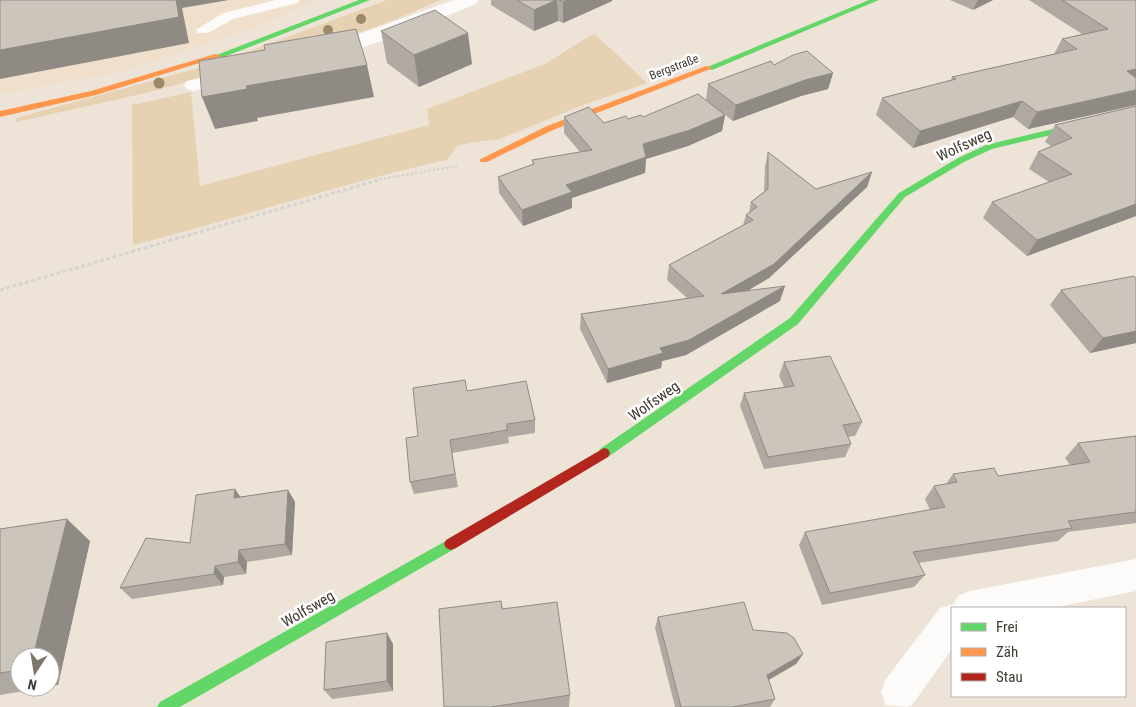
<svg xmlns="http://www.w3.org/2000/svg" width="1136" height="707" font-family="'Roboto Condensed',sans-serif">
  <rect width="100%" height="100%" fill="#ede4d7"/>
  <path fill="#f0e0cb" d="M0,0H316L261,25L119,72L0,94Z"/>
  <path fill="#e6d1b3" d="M387,0H441C413,11 341,48 314,35L283,45L277,57L146,93L16,122V118L217,63Z
    M594,33L647,83L583,105L500,139L475,142L457,146L447,160C341,183 239,219 133,245L132,105L191,92L200,186L429,125L427,109L547,63Z"/>
  <g fill="none" stroke-linecap="round" stroke-linejoin="round">
    <path stroke="#d6d4d0" stroke-width="2.5" stroke-dasharray="2.5 2" stroke-linecap="butt" d="M375,180L457,166"/>
    <path stroke="#d6d4d0" stroke-width="3" stroke-dasharray="4 2.5" stroke-linecap="butt" d="M0,290L382,179"/>
    <path fill="#fcfbf9" fill-rule="evenodd" d="M276,0H300L298,3L233,19L208,33H198L196,30L223,13Z"/>
    <path fill="#fcfbf9" fill-rule="evenodd" d="M454,0H479L476,4C450,14 338,62 317,57L314,53L317,49Z
      M236,69L243,71L246,75L243,79L194,91L187,89L184,85L187,81Z
      M1136,559V591L1052,608H952V649L912,705L907,707L886,705L881,692L886,679L940,608L954,604L958,596L970,591Z"/>
    <path fill="#63d668" fill-rule="evenodd" d="M359,0H370L221,58L214,56Z
      M869,0H879L712,70L705,68Z
      M1136,109V115L992,149L964,162L905,197L798,324L608,457L604,458L600,457L598,453L600,449L790,318L899,193L958,158L986,145Z
      M451,538L456,540L458,544L456,548L180,707H157L160,702Z"/>
    <path fill="#ff974d" fill-rule="evenodd" d="M215,54L222,56L96,95L0,117V111L91,91Z
      M706,66L713,68L553,130L487,162H481L479,160L547,126Z"/>
    <path fill="#b3261e" fill-rule="evenodd" d="M604,448L608,449L610,453L608,457L456,548L451,550L446,548L444,544L446,540Z"/>
  </g>
  <g fill="#9c8969">
    <circle cx="361" cy="19" r="5"/>
    <circle cx="328" cy="30" r="5"/>
    <circle cx="159" cy="83" r="5.5"/>
  </g>
  <path fill="#afa9a2" d="M491,0H612V1L563,23L558,21L534,31L491,5Z
    M950,0H993L973,10Z
    M1029,0H1136V105L1028,129L1013,117L913,148L876,115L882,98L951,80L952,77L1054,54L1062,39L1082,34Z
    M381,31L472,64L419,87L387,63Z
    M774,65L833,73L828,89L801,96L733,121L725,115L722,131L688,146L646,159L645,173L572,198V208L523,226L499,193L498,177L533,165L532,160L580,152L564,133V117L604,123L628,119L643,117L706,100L708,84Z
    M1136,106V216L1027,256L983,218L992,202L1049,182L1029,169L1038,152L1051,146L1045,142L1055,125Z
    M768,152L816,189L872,172L867,187L769,278L749,290L780,301L686,355L662,361L661,368L607,383L580,329L581,314L687,298L667,280L669,265L743,225L746,215L749,213L751,202L764,192L765,167Z
    M1061,290L1136,343L1090,353L1050,305Z
    M784,362L862,422L855,436L848,437L851,444L845,457L764,469L740,406L744,393L784,387L779,376Z
    M467,391L535,420V433L508,437L509,443L452,453L458,487L414,494L410,482L418,436Z
    M1136,436V523L1068,532L1058,541L918,563L925,575L914,587L822,605L799,545L805,532L930,510L925,499L934,486L946,484L953,474L998,476L1070,465L1065,458L1078,443Z
    M235,489L240,497L288,490L295,502L292,555L247,562L246,574L224,577L223,585L132,599L120,588L190,543Z
    M0,529L90,541L58,685L50,687V657H20V687H48L0,695Z
    M501,601L503,609L570,695L569,707H444Z
    M658,617L753,630L803,654L796,664L769,680L775,699L770,707H675L655,628Z
    M393,644V691L332,699L324,690Z"/>
  <path fill="#8f8a84" d="M176,0H229L182,8L189,43L0,79V50Z
    M556,0H557L558,21L534,31V10Z
    M568,0H612V1L563,23V2Z
    M978,0H993L973,10Z
    M468,33L472,64L419,87L414,55Z
    M367,65L374,97L257,118L258,121L215,129L202,97L246,86Z
    M1136,69V84L1127,71Z
    M833,73L828,89L801,96L733,121L736,105L805,80Z
    M1136,90V105L1028,129L1037,112Z
    M1022,101L1013,117L913,148L920,131Z
    M725,115L722,131L688,146L646,159L645,173L572,198V208L523,226L522,210L566,185L643,144Z
    M872,172L867,187L769,278L717,308L721,294Z
    M1136,204V216L1027,256L1037,240Z
    M785,286L780,301L686,355L662,361L661,368L607,383L608,369Z
    M1136,331V343L1090,353L1103,338Z
    M235,489L243,501L234,498Z
    M288,490L295,502L292,555L285,544Z
    M67,519L90,541L58,685L50,680V657H33Z
    M239,550L247,562L246,574L238,562Z
    M215,566L224,577L223,585L214,574Z
    M387,633L393,644V691L387,681Z
    M803,654L796,664L761,684L767,675Z"/>
  <path fill="#ccc5bc" stroke="#8f8a84" d="M0,0H176L179,17L0,50Z
    M517,0H556L534,10Z
    M559,0H568L563,2Z
    M1062,0H1136V69L1127,71L1136,78V90L1037,112L1022,101L920,131L882,98L956,79L952,77L1077,49L1062,39L1108,29Z
    M435,10L468,33L414,55L381,31Z
    M356,29L367,65L246,86L247,89L202,97L199,61L265,50L264,45Z
    M807,51L833,73L805,80L736,105L708,84L771,61L774,65L793,55Z
    M698,94L725,115L690,130L643,144L646,157L566,185L572,192L522,210L498,177L534,164L532,160L592,150L564,117L589,107L604,123L626,116L628,119L641,115L643,117Z
    M1136,106V204L1037,240L992,202L1072,174L1038,152L1072,138L1055,125Z
    M768,152L816,189L872,172L774,264L721,294L785,286L689,340L660,348L663,353L608,369L581,314L704,296L669,265L753,220L746,215L757,207L751,202L768,189Z
    M1134,276L1136,278V331L1103,338L1061,290Z
    M830,356L862,422L843,425L851,444L768,457L744,393L794,386L784,362Z
    M465,380L467,391L526,381L535,420L507,424V430L450,440L455,474L410,482L406,438L418,436L413,388Z
    M1136,436V512L1068,521L1072,528L913,552L925,575L830,593L805,532L945,507L934,486L957,482L953,474L994,468L998,476L1090,462L1078,443Z
    M235,489L234,498L288,490L285,544L239,550L238,562L215,566L214,574L120,588L146,538L190,543L196,495Z
    M67,519L33,657H20V670L0,673V529Z
    M501,601L502,609L557,602L570,695L491,707H444L439,609Z
    M744,602L753,630L787,633L794,638L803,654L767,675L775,699L732,707H681L658,617Z
    M387,633V681L324,690L326,642Z"/>
  <g text-anchor="middle" stroke-width="5" stroke-linejoin="round" paint-order="stroke">
    <g font-size="12" fill="#403a31" stroke="#fff">
      <text transform="translate(674 67) rotate(-21)" y="4">Bergstraße</text>
    </g>
    <g font-size="15" fill="#403a31" stroke="#fff">
      <text transform="translate(964 145) rotate(-25)" y="5">Wolfsweg</text>
      <text transform="translate(654 401) rotate(-35)" y="5">Wolfsweg</text>
      <text transform="translate(308 609) rotate(-30)" y="5">Wolfsweg</text>
    </g>
  </g>
  <rect x="951" y="607" width="175" height="90" fill="#ffffff" stroke="#b3b0ad"/>
  <rect x="961" y="623" width="25" height="8" fill="#63d668" stroke="#b3b0ad"/>
  <text x="996" y="632" font-size="15" fill="#403a31">Frei</text>
  <rect x="961" y="648" width="25" height="8" fill="#ff974d" stroke="#b3b0ad"/>
  <text x="996" y="657" font-size="15" fill="#403a31">Zäh</text>
  <rect x="961" y="673" width="25" height="8" fill="#b3261e" stroke="#b3b0ad"/>
  <text x="996" y="682" font-size="15" fill="#403a31">Stau</text>
  <g transform="translate(35 672) rotate(192)"><circle r="24" fill="#ffffff" stroke="#b3b0ad"/>
  <path d="M0-4L9 19L0 12L-9 19Z" fill="#7d766b"/>
  <text y="-8" font-size="14" font-weight="bold" text-anchor="middle" fill="#403a31">N</text>
  </g>
</svg>
